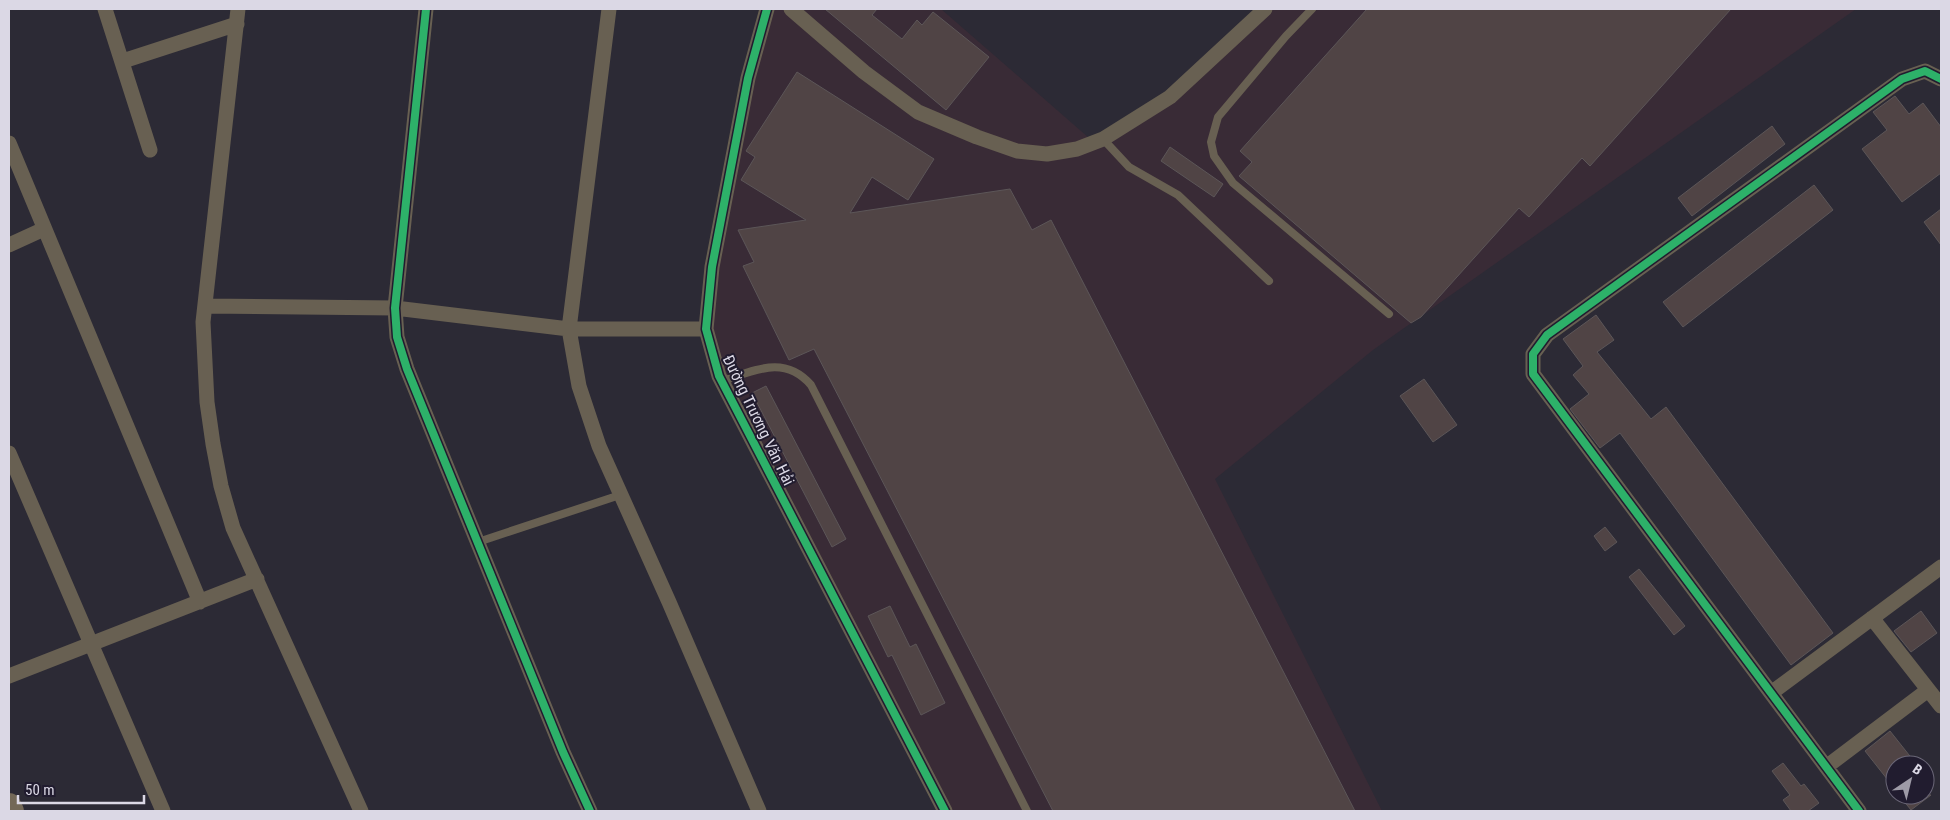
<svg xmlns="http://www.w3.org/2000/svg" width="1950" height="820" font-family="'Roboto Condensed',sans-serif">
  <rect width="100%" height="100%" fill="#2c2a35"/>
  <path fill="#392b36" d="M773,9H783L828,51L974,143L1079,155L1249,34L1273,9H1856L1373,350L1215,479L1382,811H952L724,373L712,329L718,269L753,80Z
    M800,9H941L1089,138L1074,144L1047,147L1018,145L981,132L923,108L864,65Z"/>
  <path fill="#504445" stroke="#5c5658" d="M825,9H877L872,15L902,39L917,20L922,25L933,12L989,57L946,110Z
    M1367,9H1731L1590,166L1582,158L1529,217L1519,208L1421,317L1411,323L1239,176L1252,162L1240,151Z
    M797,72L934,159L908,200L872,177L850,213L1010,189L1032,230L1051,220L1355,811H1053L814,349L789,360L743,266L754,262L738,230L806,220L741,180L755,157L746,151Z
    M1895,96L1909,114L1923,103L1941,127V173L1902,202L1862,149L1887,130L1873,112Z
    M1772,126L1785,144L1692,216L1678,198Z
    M1170,147L1223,184L1214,197L1161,161Z
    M1814,185L1833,210L1683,327L1663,302Z
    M1941,209V245L1924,222Z
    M1596,315L1614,340L1597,352L1651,419L1666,407L1833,633L1791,665L1620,433L1600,448L1570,409L1589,394L1573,375L1583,366L1563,339Z
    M1424,379L1457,425L1433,442L1400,396Z
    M766,386L846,539L832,547L752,393Z
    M1605,527L1617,542L1605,551L1594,536Z
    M1639,569L1685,626L1674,635L1629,577Z
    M890,606L910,647L916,644L945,703L921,715L892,655L888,657L868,616Z
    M1921,611L1937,633L1911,652L1894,631Z
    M1890,731L1917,765H1895V789L1865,751Z
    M1783,763L1801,786L1804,784L1819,803L1808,811H1791L1783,800L1790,795L1772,771Z
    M1899,795H1931L1911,810Z"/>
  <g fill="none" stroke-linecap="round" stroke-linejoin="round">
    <path stroke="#686052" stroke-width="8" d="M1312,9L1286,36L1218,117L1211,142L1214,156L1233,183L1389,314
      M1103,139L1129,167L1178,195L1269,281
      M722,381C754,371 784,354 811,385L1027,811
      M478,542L620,495"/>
    <path stroke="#686052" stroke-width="15" d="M105,9L150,150
      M238,9L203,322L207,402L213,444L221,486L233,528L361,811
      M426,9L395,308L397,337L407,369L563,752L590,811
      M609,9L569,329L579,386L599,446L669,602L759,811
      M767,9L748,78L712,267L706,329L719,376L945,811
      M791,9L864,72L918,112L977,137L1017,151L1047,154L1077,149L1103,139L1170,97L1265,9
      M123,61L237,24
      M9,143L200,602
      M9,245L44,229
      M205,306L395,308L569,329H706
      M9,453L163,811
      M1872,618L1941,706
      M9,676L257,579
      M1771,693L1941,567
      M1826,767L1928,690
      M1859,811L1533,374V354L1547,335L1902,79L1925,71L1941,79"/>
    <path stroke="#736857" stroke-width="24" d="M9,805L12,811"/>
    <g stroke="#211c2f" stroke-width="11">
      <path id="cycleway" d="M426,9L395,308L397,337L407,369L563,752L590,811
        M767,9L748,78L712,267L706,329L719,376L945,811
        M1859,811L1533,374V354L1547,335L1902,79L1925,71L1941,79"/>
    </g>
    <use href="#cycleway" stroke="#2db169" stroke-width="8"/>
  </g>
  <g text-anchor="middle" stroke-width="4" stroke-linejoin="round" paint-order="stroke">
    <g font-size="16" fill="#dbd8e5" stroke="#211c2f">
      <text transform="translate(759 420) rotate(64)" y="6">Đường Trương Văn Hải</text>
    </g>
  </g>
  <rect width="1950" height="820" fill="none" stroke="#dbd8e5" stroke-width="20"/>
  <g transform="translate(1910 780) rotate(35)"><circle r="24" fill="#211c2f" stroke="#6b6778"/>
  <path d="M0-4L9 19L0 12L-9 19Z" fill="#9e9ba7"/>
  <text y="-8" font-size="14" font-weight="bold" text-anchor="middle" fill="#dbd8e5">B</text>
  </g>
  <path d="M18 795v8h126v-8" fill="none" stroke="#dbd8e5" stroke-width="2.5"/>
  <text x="25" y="795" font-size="15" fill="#dbd8e5" stroke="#211c2f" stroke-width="4" paint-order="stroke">50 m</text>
</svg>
